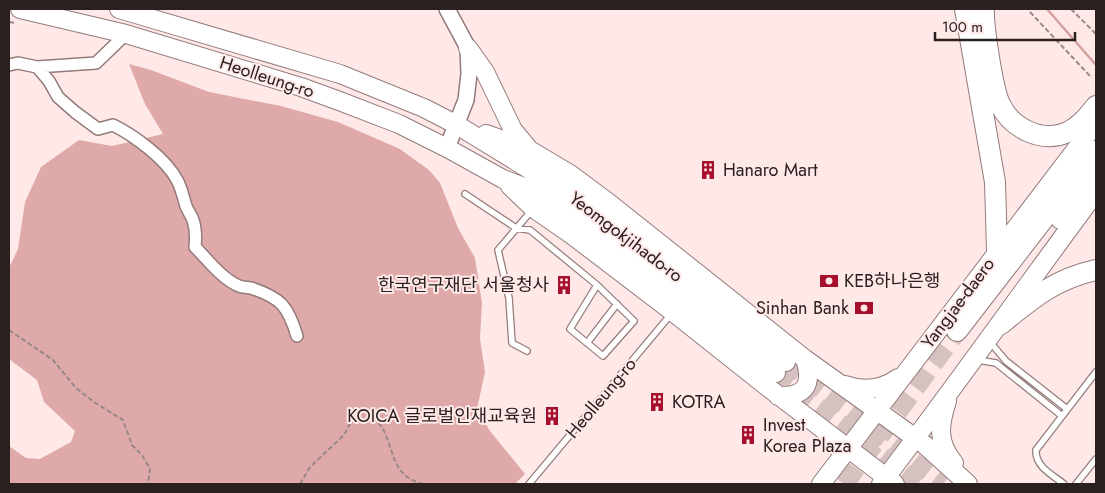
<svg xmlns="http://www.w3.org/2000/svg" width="1105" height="493" font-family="Jost,'Noto Sans KR',sans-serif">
  <rect width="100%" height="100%" fill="#ffe9e8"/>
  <path fill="#dfa9a9" d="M129,64L151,70L209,92L281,106L338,122L400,149L429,170L440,183L458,228L475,258L482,303L480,339L485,372L477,409L490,431L525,474L515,484H9V446L26,458L40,459L71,442L75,431L44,402L37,380L9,359V268L18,249L25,202L41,167L79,140L112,146L163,134L145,104Z"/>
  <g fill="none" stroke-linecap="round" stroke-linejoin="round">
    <path stroke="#d4a09f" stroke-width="2.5" d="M1047,9L1096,65"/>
    <path stroke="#d4c1c0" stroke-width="18" stroke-dasharray="18 9" stroke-linecap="butt" d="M786,362L943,484
      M776,373L919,484"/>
    <path stroke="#d4c1c0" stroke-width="20" stroke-dasharray="20 10" stroke-linecap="butt" d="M844,484L957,331"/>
    <g stroke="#937b7a" stroke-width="8">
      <path id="lane" d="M465,194L516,228L530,230L597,285L634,321L603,356L570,329L597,285
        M990,342L1006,361L1067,409
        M587,343L617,304
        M527,351L512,343L509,298L498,250L532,210
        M978,360L996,363L1062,416
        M529,484L672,313
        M1064,484C1053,475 1035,467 1036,450L1096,372
        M1076,484L1096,459"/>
    </g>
    <g stroke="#937b7a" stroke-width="14">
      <path id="street" d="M9,65L18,63L37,67L96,63L126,34
        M37,67L49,81L58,97L75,112L98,129L113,125C135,136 166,159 177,180C182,189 183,197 186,206C188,211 191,215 193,220C196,229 196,238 195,247C208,260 222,279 239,286C243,288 247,287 251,288C281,298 288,306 297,336"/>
    </g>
    <g stroke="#937b7a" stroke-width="18">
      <path id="secondary" d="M447,148L466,100L469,74L468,48L447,9"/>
    </g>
    <g stroke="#937b7a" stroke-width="20">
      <path id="primary" d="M20,9L126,34L301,87L342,102L399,124L447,148L503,179L542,194L573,214L776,373
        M119,9L340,74L424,108L457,125L584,203L786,362
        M468,48L485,72L513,130L528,148
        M486,134L528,149L570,174L609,203L805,359L925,445L968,484
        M510,186L533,208L572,235L673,312L770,389L895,484
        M845,385C864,392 881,390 898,378
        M778,396C806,397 813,384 805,359
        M947,401C939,426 937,442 954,463
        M821,484L1096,123
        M881,484C954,388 1024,289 1096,192"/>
    </g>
    <g stroke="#937b7a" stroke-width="22">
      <path id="highway" d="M965,9L995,182L997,251
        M984,9C983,25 993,90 1000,104C1011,128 1042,144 1068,132C1080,126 1088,116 1096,106
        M1061,219L1096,174
        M1001,324C1033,298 1055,279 1096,270
        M957,331L1096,151"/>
    </g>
    <path stroke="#988887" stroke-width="2" stroke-dasharray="5 2.5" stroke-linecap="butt" d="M1071,9L1096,34
      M1030,12L1090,76
      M9,22L15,23L16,22
      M9,330L53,360L76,388L94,402L123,420L132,445L142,455L150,469L148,484
      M300,484L310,467L344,435L357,411H367C371,417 379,422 383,429C395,453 392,476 423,484"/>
    <use href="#lane" stroke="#fff" stroke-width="5.5"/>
    <use href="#street" stroke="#fff" stroke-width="11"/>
    <use href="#secondary" stroke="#fff" stroke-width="15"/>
    <use href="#primary" stroke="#fff" stroke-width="18"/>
    <use href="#highway" stroke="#fff" stroke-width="20"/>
  </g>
  <defs>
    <g id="building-bare" transform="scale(1.5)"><path d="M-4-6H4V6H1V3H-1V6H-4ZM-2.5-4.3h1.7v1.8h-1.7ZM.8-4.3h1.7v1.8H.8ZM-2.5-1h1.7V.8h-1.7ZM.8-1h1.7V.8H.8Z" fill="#a70f2d" stroke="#ffe9e8" stroke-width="2.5" paint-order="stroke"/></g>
    <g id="bank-bare" transform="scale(1.5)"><path d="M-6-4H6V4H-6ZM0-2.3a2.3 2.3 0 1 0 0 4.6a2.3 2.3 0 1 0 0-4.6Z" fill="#a70f2d" stroke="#ffe9e8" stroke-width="2.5" paint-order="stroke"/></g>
  </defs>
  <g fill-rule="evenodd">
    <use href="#building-bare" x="708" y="170"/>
    <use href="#bank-bare" x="829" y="281"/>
    <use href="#building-bare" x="564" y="285"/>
    <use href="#bank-bare" x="864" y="308"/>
    <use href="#building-bare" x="657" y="402"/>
    <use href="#building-bare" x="552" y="416"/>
    <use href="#building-bare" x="748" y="435"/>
  </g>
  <g text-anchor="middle" stroke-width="4" stroke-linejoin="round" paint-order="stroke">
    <g font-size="18" fill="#29201f" stroke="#ffe9e8">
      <text transform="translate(267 77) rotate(18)" y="6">Heolleung-ro</text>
      <text transform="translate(626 237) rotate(37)" y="6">Yeomgokjihado-ro</text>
      <text transform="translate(958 303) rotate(-53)" y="6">Yangjae-daero</text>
      <text transform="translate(601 398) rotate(-50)" y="6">Heolleung-ro</text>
    </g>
    <g font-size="18" fill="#29201f" stroke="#ffe9e8" text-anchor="start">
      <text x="723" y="176">Hanaro Mart</text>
      <text x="844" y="287">KEB하나은행</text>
      <text x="549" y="291" text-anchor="end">한국연구재단 서울청사</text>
      <text x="849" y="314" text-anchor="end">Sinhan Bank</text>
      <text x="672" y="408">KOTRA</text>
      <text x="537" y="422" text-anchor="end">KOICA 글로벌인재교육원</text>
      <text x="763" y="431">Invest<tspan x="763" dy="21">Korea Plaza</tspan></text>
    </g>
  </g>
  <rect width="1105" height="493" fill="none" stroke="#29201f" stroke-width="20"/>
  <path d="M935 32v8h140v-8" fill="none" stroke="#29201f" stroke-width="2.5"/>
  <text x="942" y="32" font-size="15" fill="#29201f" stroke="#ffe9e8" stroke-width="4" paint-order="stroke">100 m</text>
</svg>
